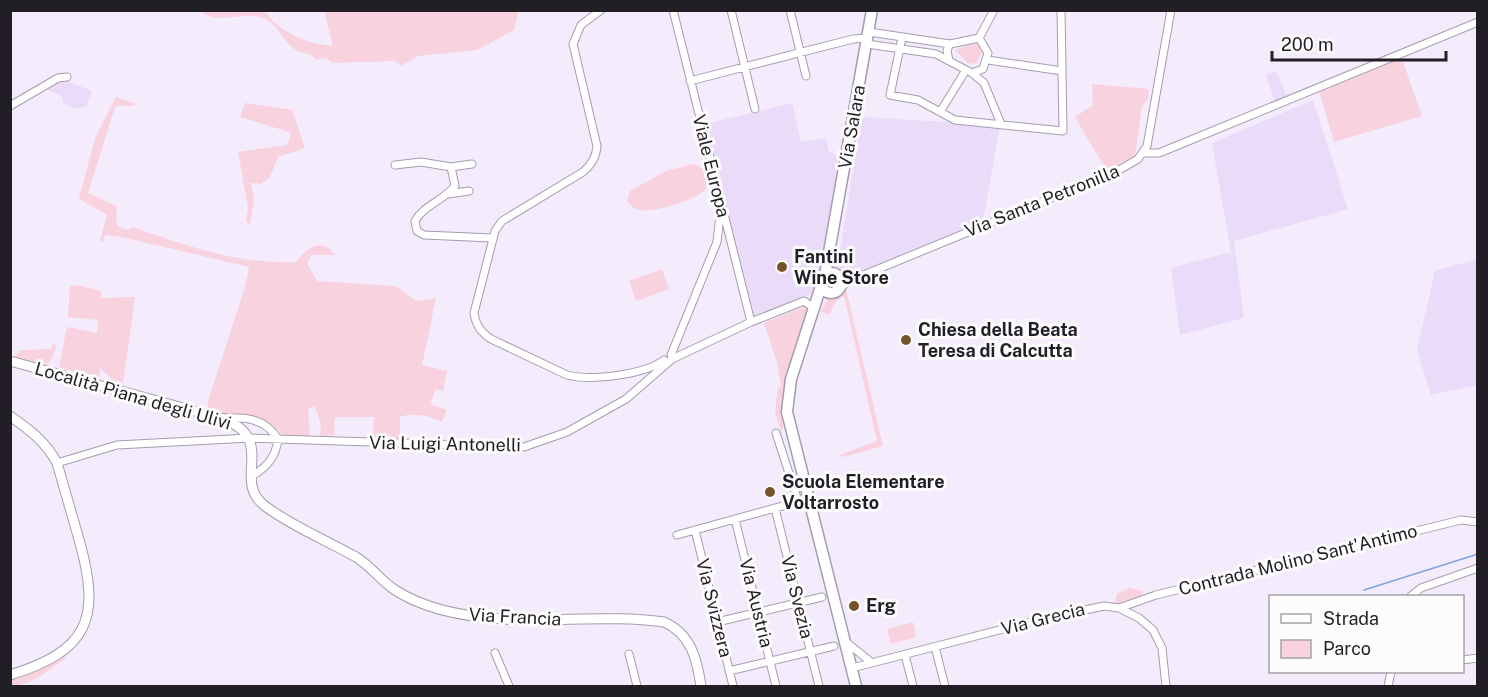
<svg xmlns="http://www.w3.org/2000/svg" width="1488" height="697" font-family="'Public Sans',sans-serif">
  <rect width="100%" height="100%" fill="#f4ebfd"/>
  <path fill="#eadbf8" d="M1276,71L1287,97L1275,102L1266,75Z
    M61,79L92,91L87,106L74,109L62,101L63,97L47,89Z
    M1313,100L1348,209L1234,241L1244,318L1180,335L1171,268L1231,252L1212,143Z
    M792,103L801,142L826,138L829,152L839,156L816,291L775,310L753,315L705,124Z
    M862,117L1000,125L983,221L848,277H842L837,268Z
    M1477,259V385L1431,395L1417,350L1435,271Z"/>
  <path fill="#f8d2de" d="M200,11H262C269,13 269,18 275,23C292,37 311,44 333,46L324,11H519L514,30L477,50L418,56L401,66L395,61L333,63L326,58L316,60C312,53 304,54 296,50C284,43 279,26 267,20C248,8 218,27 200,11Z
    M973,43L980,44L983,50L976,64L968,63L955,50Z
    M1401,56L1422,116L1334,142L1318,88Z
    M1092,84L1149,89L1148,99L1142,106L1135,155L1106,170L1075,117L1093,105Z
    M116,97L137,104C129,108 122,104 115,107L88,193L116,206L117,226L126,230L133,227C186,246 241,265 296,262C306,248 322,236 335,255H312L307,263L317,281L395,286L417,301L436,298L422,365L447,371L443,391L436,389L430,404L447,410L442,422C430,416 413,412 400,417V433L395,442L372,441L374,417H338L334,420L335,435L320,437L321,425L315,406L308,408L310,436L283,435C255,405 238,424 209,409L207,404L245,287L249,267L122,237L105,235L104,242L100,240L107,215L79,199L95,138Z
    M245,103L292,110L305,148L278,157L270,177L261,184L251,183L254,200L250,225L246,221L248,207L238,152L287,145L291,135L289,132L240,117Z
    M694,164L704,169L709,183C706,199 654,213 639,210C633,208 631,205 627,202L630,191L666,171Z
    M662,269L669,289L636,301L629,281Z
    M76,285L101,291V298L135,297L123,384L115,382L100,368L99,378L59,367L67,327L97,333L98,320L68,317L70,286Z
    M846,289L883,446L843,457L839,455L877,441L844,296L836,301L829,315L820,311L829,298Z
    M807,305L810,306L783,396V428L781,431L775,412L778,387H781L777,362L764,323Z
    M55,342L56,350L48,364L13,358L21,350L50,349Z
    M1129,588L1143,591L1142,597L1118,605L1115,602L1117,594Z
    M913,622L916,637L891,644L887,629Z
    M61,654L66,658C50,669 31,686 11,686L10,681Z"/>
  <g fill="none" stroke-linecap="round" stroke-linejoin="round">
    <path stroke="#7ca4e3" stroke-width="1.5" d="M1364,590L1478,554"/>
    <g stroke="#a69cb0" stroke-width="9">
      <path id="street" d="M601,10L581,25L573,44L597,146C596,157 592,164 583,172L502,221L495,231L474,313C476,326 481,332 491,339L567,375C591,381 644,375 664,360
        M673,10L751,322
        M731,10L755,109
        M790,10L806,76
        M869,32L950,44
        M902,38L890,95L918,100L955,120L1063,131L1061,10
        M979,38L988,53L983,69L972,73L949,61L947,50L950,44Z
        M979,38L994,10
        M867,44L936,54L949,61
        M988,60L1062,71
        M972,73L984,83L1001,124
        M690,81L853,39L868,38
        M10,106L58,78L67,77
        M940,112L966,70
        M1143,153H1159L1478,22
        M395,165L421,162L451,167L455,186C443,201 424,205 415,221L417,231L424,235L492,238
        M451,167L472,164
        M448,194L469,191
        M839,289L849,281L1119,170L1138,159L1147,146L1171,10
        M672,359L671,355L717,242L720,215
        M220,418C244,417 264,417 278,439C276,457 267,467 252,476
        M776,433L798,501
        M57,463L117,445L250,438L524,447L567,432L626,399L672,359L751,322L804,301L815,309
        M775,508L819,686
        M735,519L776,686
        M695,530L733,686
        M677,535L808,499
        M1411,596L1421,588L1478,568
        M1119,608L1156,595L1461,520L1478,522
        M717,622L822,597
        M846,642L871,662
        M935,647L945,686
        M495,653L509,686
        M629,654L637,686
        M905,655L913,686
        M1462,660L1478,658
        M852,668L1034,621L1104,606L1119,608L1139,618L1153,630L1162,648L1166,686
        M729,671L834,646
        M1388,686L1391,672"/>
    </g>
    <g stroke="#a69cb0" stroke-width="11">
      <path id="secondary" d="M10,361L220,418C280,438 230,480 265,506C293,527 326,540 356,557C371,566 381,581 395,590C426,610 467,617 504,619C557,622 612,615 664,622C691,634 697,659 701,686
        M10,416C30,430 46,442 57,463C65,490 72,516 80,543C101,619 88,651 10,675"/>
    </g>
    <g stroke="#a69cb0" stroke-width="13">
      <path id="primary" d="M821 283a10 10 0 1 1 20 0a10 10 0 1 1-20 0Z
        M825,275L872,10
        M821,286L791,379L787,412L856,686"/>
    </g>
    <use href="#street" stroke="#fff" stroke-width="7"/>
    <use href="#secondary" stroke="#fff" stroke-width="9"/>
    <use href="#primary" stroke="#fff" stroke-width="10"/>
  </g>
  <g fill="#75542b" stroke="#fcfcfc" stroke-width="2">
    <circle cx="782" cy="267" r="6"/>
    <circle cx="906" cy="340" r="6"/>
    <circle cx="770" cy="492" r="6"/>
    <circle cx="854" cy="606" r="6"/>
  </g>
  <g text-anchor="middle" stroke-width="6" stroke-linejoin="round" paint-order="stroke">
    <g font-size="18" fill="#221e26" stroke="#fcfcfc">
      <text transform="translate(852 127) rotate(-80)" y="6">Via Salara</text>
      <text transform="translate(711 166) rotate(76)" y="6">Viale Europa</text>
      <text transform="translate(1042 201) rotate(-22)" y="6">Via Santa Petronilla</text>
      <text transform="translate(133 396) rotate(16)" y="6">Località Piana degli Ulivi</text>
      <text transform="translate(445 444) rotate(1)" y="6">Via Luigi Antonelli</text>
      <text transform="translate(1298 560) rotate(-14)" y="6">Contrada Molino Sant'Antimo</text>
      <text transform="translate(797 597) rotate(76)" y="6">Via Svezia</text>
      <text transform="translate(756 603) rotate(76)" y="6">Via Austria</text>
      <text transform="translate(714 608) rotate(76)" y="6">Via Svizzera</text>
      <text transform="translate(515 617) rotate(3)" y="6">Via Francia</text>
      <text transform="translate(1043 619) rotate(-14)" y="6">Via Grecia</text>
    </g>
    <g font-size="18" font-weight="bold" fill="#221e26" stroke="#fcfcfc" text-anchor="start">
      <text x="794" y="263">Fantini<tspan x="794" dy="21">Wine Store</tspan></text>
      <text x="918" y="336">Chiesa della Beata<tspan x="918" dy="21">Teresa di Calcutta</tspan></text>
      <text x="782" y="488">Scuola Elementare<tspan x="782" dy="21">Voltarrosto</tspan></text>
      <text x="866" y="612">Erg</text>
    </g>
  </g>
  <rect width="1488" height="697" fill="none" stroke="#221e26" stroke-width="24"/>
  <rect x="1269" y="595" width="195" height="78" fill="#fcfcfc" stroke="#a5a3a6" stroke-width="1.5"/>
  <rect x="1281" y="614" width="30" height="9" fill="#ffffff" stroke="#a5a3a6" stroke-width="1.5"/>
  <text x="1323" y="625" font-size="18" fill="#221e26">Strada</text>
  <rect x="1281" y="640" width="30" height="18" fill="#f8d2de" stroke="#a5a3a6" stroke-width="1.5"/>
  <text x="1323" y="655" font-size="18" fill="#221e26">Parco</text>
  <path d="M1272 51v9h174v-9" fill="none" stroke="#221e26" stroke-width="3"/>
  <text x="1281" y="51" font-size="18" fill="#221e26" stroke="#fcfcfc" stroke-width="4.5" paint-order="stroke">200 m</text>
</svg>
